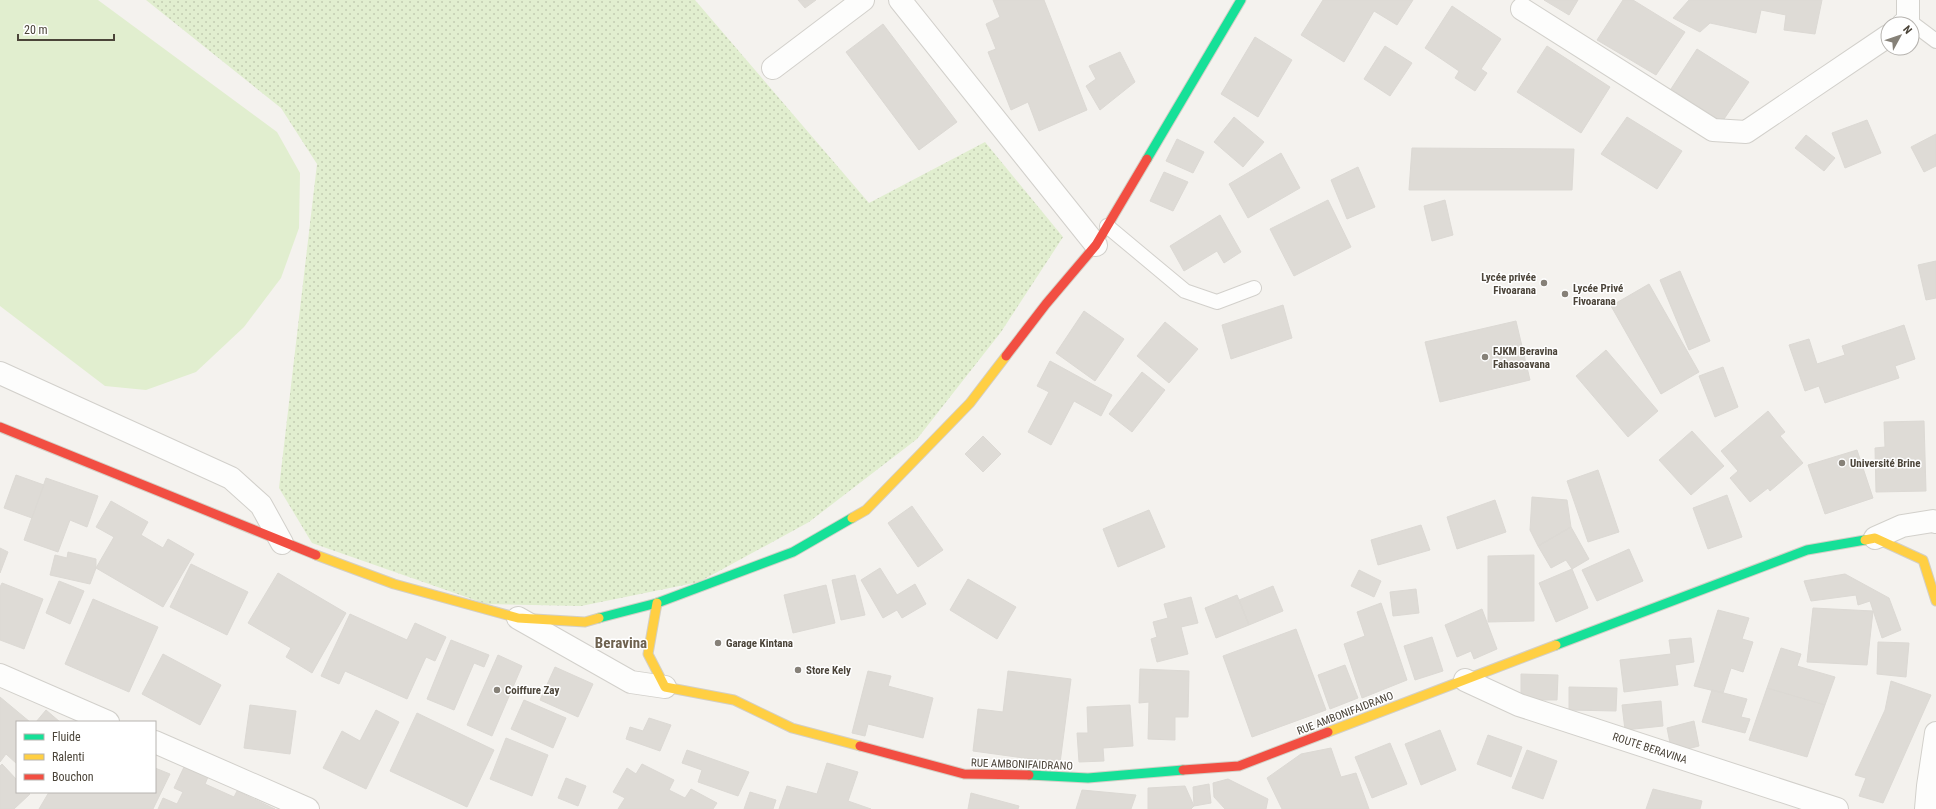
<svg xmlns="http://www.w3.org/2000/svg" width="1936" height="809" font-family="'Roboto Condensed',sans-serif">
  <defs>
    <pattern id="grass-dots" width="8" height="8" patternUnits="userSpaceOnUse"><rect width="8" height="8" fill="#e1eecf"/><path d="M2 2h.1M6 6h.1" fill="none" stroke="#c3cdb2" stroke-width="1.8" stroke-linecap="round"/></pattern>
  </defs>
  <rect width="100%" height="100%" fill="#f4f2ee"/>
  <path fill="url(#grass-dots)" d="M146,0H695L869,203L985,142L1063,237L1001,332L917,439L809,522L699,582L581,606L486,604L312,543L279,488L317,164L281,108Z"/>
  <path fill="#e1eecf" d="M0,0H98L277,132L300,173L299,228L281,278L244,327L196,372L146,390L105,386L0,306Z"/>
  <path fill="#dedbd6" stroke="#dcd9d4" d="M798,0H816L805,8Z
    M993,0H1044L1087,110L1039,131L1028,102L1011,110L988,52L996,49L986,24L1000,17Z
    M1323,0H1413L1397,25L1374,11L1344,62L1301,35Z
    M1544,0H1578L1569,15Z
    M1623,0H1633L1685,32L1656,75L1597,40Z
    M1689,0H1822L1815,34L1784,30L1786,15L1761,10L1756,33L1710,23L1700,32L1673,18Z
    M1452,6L1501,39L1481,69L1487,73L1475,91L1455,78L1459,71L1425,48Z
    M883,24L957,122L919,150L846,52Z
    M1255,37L1292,60L1258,117L1221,94Z
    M1385,46L1412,63L1390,96L1364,79Z
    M1547,46L1610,87L1581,133L1517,92Z
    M1697,49L1749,82L1722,122L1671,89Z
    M1120,52L1135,82L1100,110L1086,86L1096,79L1089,66Z
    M1234,117L1264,142L1243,167L1214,142Z
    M1627,117L1682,151L1657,189L1601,154Z
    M1867,120L1881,153L1845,168L1832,133Z
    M1936,134V166L1924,172L1911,147Z
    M1806,135L1835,158L1824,171L1795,148Z
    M1177,139L1204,152L1193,173L1166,161Z
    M1412,148L1574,149L1572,190H1409Z
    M1281,153L1300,188L1248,218L1229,184Z
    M1358,167L1375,207L1347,219L1331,180Z
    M1164,172L1188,182L1173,211L1150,201Z
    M1328,200L1351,247L1294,276L1270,229Z
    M1445,200L1453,235L1432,241L1424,206Z
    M1220,215L1241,252L1224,263L1217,251L1184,271L1170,246Z
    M1936,261V298L1926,300L1918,265Z
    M1680,271L1710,341L1689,350L1660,280Z
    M1649,284L1699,372L1661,394L1611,306Z
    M1283,305L1292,338L1231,359L1222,325Z
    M1084,311L1124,339L1095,381L1056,353Z
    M1516,321L1530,380L1440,402L1425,342Z
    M1165,322L1198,349L1169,383L1137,356Z
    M1904,325L1915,359L1895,366L1899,378L1825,403L1819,386L1805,391L1789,345L1809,339L1817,364L1845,355L1842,346Z
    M1606,350L1658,411L1628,437L1576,376Z
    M1050,361L1112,395L1101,416L1074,401L1051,445L1028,432L1049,392L1037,386Z
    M1723,367L1738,407L1715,417L1699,376Z
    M1142,372L1165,390L1132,432L1109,414Z
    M1768,411L1785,432L1780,436L1803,463L1770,491L1768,488L1750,502L1730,478L1738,471L1721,451Z
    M1924,421L1926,491L1876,492L1875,448L1885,447L1884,422Z
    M1692,431L1724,466L1691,495L1659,460Z
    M983,436L1001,454L983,472L965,454Z
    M1857,450L1873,498L1825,514L1808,465Z
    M1598,470L1619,532L1588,542L1567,481Z
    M16,475L44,485L32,518L4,508Z
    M46,478L98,496L87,527L70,520L58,552L24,540Z
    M1727,495L1742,537L1708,549L1693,508Z
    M1532,497L1567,500L1571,527L1538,546L1530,530Z
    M1495,500L1506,532L1457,549L1447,517Z
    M111,501L148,522L141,535L163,548L168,539L194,554L163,607L96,568L114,537L96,527Z
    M912,506L943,550L918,567L888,523Z
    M1149,510L1165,547L1118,567L1103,529Z
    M1421,525L1430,550L1378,565L1371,540Z
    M1571,527L1589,559L1572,569L1566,560L1551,568L1538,546Z
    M0,548L8,552L0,573Z
    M1629,549L1643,581L1597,601L1582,570Z
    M68,552L96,559V568L90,584L50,575L55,555L67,558Z
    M1534,555V621L1488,622V556Z
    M191,564L248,592L227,635L170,607Z
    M880,568L897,595L915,584L926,604L902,618L897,610L883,618L861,580Z
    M1572,569L1588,608L1556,622L1539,583Z
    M1359,570L1381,581L1374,597L1351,586Z
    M278,573L346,613L312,673L286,657L291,648L248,623Z
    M1845,574L1889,598L1901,630L1882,638L1870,601L1858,605L1856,595L1811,601L1804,581Z
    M855,575L865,615L841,620L832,580Z
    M968,579L1016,607L997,639L950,610Z
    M59,581L84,591L70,624L46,613Z
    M2,583L43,599L24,649L0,640V587Z
    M826,585L835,623L793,633L784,595Z
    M1273,586L1283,611L1249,625L1239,600Z
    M1416,589L1419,613L1393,616L1390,592Z
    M1237,595L1249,625L1216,638L1205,608Z
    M1191,597L1198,623L1181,627L1188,654L1157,662L1151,639L1157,637L1153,622L1168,618L1164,604Z
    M93,599L158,627L129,692L65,664Z
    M1381,603L1407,680L1362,698L1344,644L1365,636L1357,612Z
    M1813,608L1873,611L1867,665L1807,662Z
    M1482,609L1497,649L1474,659L1471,651L1457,657L1445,625Z
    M1718,610L1749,618L1742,639L1753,642L1743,672L1731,668L1723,693L1694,686Z
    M350,614L407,640L415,623L446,637L435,661L426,657L407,699L345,671L339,684L321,676Z
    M1296,629L1326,710L1252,737L1223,656Z
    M1432,637L1443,671L1415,680L1404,646Z
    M1691,638L1694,662L1675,665L1678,685L1624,692L1620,660L1671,654L1669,640Z
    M451,640L489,655L484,667L474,663L454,710L427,699Z
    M1878,642L1909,643L1906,677L1877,674Z
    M1781,648L1801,654L1797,666L1835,677L1825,705L1767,688Z
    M163,654L221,685L200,725L142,694Z
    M498,655L522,666L492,736L467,725Z
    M1345,665L1358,698L1330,709L1318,675Z
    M555,667L593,684L578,717L540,700Z
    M1140,669L1189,671L1188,717H1175V740L1148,739L1149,702L1139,703Z
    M868,671L891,676L888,686L933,698L923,738L868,724L865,736L852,733Z
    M1008,671L1071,679L1060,763L973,751L978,709L1003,712Z
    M1521,674L1558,675L1557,700H1521Z
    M1891,681L1931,695L1883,803L1859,796L1866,778L1855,775L1885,710Z
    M1569,687L1617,688L1616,711L1569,710Z
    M1767,688L1825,705L1807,757L1749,740Z
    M1712,690L1747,699L1741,717L1750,719L1745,733L1702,722Z
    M0,697L30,722H17V764L6,754L0,762Z
    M524,700L566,718L553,748L511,729Z
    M1661,701L1663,726L1625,730L1622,705Z
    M250,705L296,711L290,754L244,748Z
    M1130,705L1133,746L1103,748L1104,761L1079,762L1077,733H1088L1087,707Z
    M46,710L60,722H36Z
    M376,710L399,722L366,789L323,768L342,731L360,741Z
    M417,713L494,750L467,807L390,771Z
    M649,718L671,725L660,751L626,739L630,727L643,731Z
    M1694,721L1699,746L1672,753L1667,728Z
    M1440,730L1456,770L1421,785L1405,744Z
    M1488,735L1522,747L1511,777L1477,764Z
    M506,738L548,755L532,796L490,779Z
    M1390,743L1407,784L1372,798L1355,757Z
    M1331,748L1341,777L1356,773L1369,809H1282L1267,778L1301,754Z
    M687,750L749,772L738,796L698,782L702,770L682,763Z
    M1527,750L1557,761L1543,799L1512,788Z
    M827,763L858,772L848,801L871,809H779L787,786L817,794Z
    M2,764L17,780V792H28L30,794L14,809H0V766Z
    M642,764L674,780L669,790L685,798L691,789L717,803L713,809H618L625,798L613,792L627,768L636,774Z
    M185,765L208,777L205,784L234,797L237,791L275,809H158L163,798L177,804L183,792L174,788Z
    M155,768L170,774L153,809H39L49,792H155Z
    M566,778L586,786L578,806L558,798Z
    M1228,779L1268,799L1266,809H1225L1214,797L1213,783Z
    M1209,784L1211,803L1194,806L1193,787Z
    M1185,786L1194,806L1191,809H1148V788Z
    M1653,789L1702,801L1700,809H1646Z
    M1082,790L1136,795L1131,809H1076Z
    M750,792L776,800L773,809H744Z
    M971,793L1019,806L1018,809H968Z"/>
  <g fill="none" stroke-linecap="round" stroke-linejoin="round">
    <g stroke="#d2d0cb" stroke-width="16">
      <path id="lane" d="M1908,20L1936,41
        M1107,226L1185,291L1217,302L1254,288"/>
    </g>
    <g stroke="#d2d0cb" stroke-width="24">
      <path id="street" d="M900,0L1096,245
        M1522,9L1713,130L1746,132L1888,36
        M1903,24L1908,20V0
        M773,68L863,0
        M0,373L231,478L261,505L282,543
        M1875,538L1902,526L1933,521L1936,522
        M518,618L631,682L665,687
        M0,675L108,722
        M1465,680L1519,705L1837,809
        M155,742L308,809
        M1926,809L1928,786L1936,733"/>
    </g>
    <g stroke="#d3cfc5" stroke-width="11">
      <path id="fast" d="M1147,159L1241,0
        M599,618L657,603L793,552L852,518
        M1556,645L1807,550L1865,540
        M1029,775L1088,778L1183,770"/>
    </g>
    <g stroke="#d3cfc5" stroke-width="11">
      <path id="slow" d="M852,518L866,510L970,403L1006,356
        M1865,540L1875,538L1923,560L1936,601
        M316,555L394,584L518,618L585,622L599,618
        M657,603L648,654L665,687L734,700L792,728L860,746
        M1328,732L1556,645"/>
    </g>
    <g stroke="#d3cfc5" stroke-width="11">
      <path id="jam" d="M1006,356L1046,304L1096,245L1147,159
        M0,427L316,555
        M860,746L964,774L1029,775
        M1183,770L1239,766L1328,732"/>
    </g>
    <use href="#lane" stroke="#fdfdfc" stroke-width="14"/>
    <use href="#street" stroke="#fdfdfc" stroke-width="22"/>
    <use href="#fast" stroke="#16e098" stroke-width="9"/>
    <use href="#slow" stroke="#ffcf43" stroke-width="9"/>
    <use href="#jam" stroke="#f24e42" stroke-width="9"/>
  </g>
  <g fill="#868178" stroke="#fff" stroke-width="1.5">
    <circle cx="1544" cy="283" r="4"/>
    <circle cx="1565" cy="294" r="4"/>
    <circle cx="1485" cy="357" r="4"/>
    <circle cx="1842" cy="463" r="4"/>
    <circle cx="718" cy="643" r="4"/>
    <circle cx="798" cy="670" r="4"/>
    <circle cx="497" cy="690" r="4"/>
  </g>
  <g text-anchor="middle" stroke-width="3" stroke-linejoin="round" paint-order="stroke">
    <g font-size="11" font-weight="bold" fill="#4b4439" stroke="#fff" text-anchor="start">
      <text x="1536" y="281" text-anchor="end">Lycée privée<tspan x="1536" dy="13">Fivoarana</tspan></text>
      <text x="1573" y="292">Lycée Privé<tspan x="1573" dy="13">Fivoarana</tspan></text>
      <text x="1493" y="355">FJKM Beravina<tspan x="1493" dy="13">Fahasoavana</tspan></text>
      <text x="1850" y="467">Université Brine</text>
      <text x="726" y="647">Garage Kintana</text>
      <text x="806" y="674">Store Kely</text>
      <text x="505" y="694">Coiffure Zay</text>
    </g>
    <g font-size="11" fill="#4b4439" stroke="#fff">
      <text transform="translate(1345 713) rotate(-21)" y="4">RUE AMBONIFAIDRANO</text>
      <text transform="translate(1650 748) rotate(18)" y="4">ROUTE BERAVINA</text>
      <text transform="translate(1022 764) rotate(2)" y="4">RUE AMBONIFAIDRANO</text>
    </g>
    <g font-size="15" font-weight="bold" fill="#6e6250" stroke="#fff">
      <text x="621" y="648">Beravina</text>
    </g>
  </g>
  <rect x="16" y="721" width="140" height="72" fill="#ffffff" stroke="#b7b4b0"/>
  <rect x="24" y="734" width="20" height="6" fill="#16e098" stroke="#b7b4b0"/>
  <text x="52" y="741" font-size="12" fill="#4b4439">Fluide</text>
  <rect x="24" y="754" width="20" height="6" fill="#ffcf43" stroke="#b7b4b0"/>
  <text x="52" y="761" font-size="12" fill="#4b4439">Ralenti</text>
  <rect x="24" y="774" width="20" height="6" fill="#f24e42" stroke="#b7b4b0"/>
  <text x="52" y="781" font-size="12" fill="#4b4439">Bouchon</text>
  <g transform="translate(1900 36) rotate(50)"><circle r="19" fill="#ffffff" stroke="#b7b4b0"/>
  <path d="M0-3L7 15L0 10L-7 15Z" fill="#868178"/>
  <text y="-6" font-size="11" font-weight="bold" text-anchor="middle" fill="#4b4439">N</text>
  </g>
  <path d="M18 34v6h96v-6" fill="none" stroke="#4b4439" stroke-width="2"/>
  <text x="24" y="34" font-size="12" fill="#4b4439" stroke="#ffffff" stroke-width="3" paint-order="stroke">20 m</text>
</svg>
